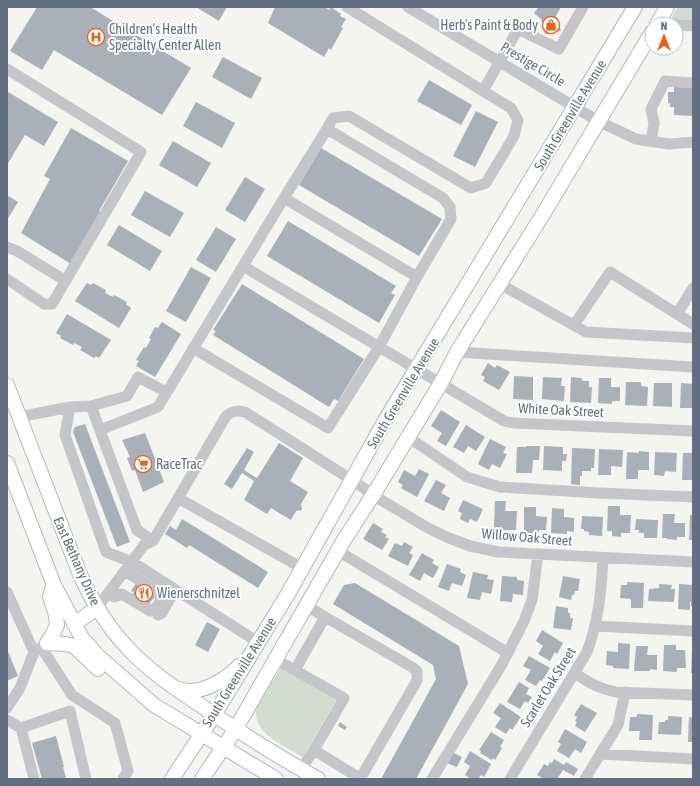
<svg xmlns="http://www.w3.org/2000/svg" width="700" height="786" font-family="'Asap Condensed',sans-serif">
  <rect width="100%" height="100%" fill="#f4f4f0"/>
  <path fill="#d4dbd1" d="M678,7H693L692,21H670Z
    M281,668L336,700L303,757C286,747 247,731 258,705C264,692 274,680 281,668Z"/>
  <path fill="#a9b0b7" d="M37,7H90L191,68L162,115L54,50L42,70L10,51Z
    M196,7H227L219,21Z
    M275,7H325L329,10L331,7L341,14L340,16L346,19L341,27L343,28L331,50L329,48L324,57L268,23Z
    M536,7H561L556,16L561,31L545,34L541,19L534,13L538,8Z
    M223,57L262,78L251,99L212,77Z
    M429,80L472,105L461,125L417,101Z
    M674,87L693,88V116L674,115V107H670V103H668V92H674Z
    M8,92L58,122L44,146L25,135L7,165V94Z
    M196,102L235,123L222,148L183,126Z
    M476,111L498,122L475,167L453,156Z
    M71,128L128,161L99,211L101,213L71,264L21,233L50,179L44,176Z
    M173,141L211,163L197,187L159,165Z
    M321,148L442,219L419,256L299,185Z
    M245,177L265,189L245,222L225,210Z
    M145,191L184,213L170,237L131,215Z
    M7,195L18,202L7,220Z
    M288,221L396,286L391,293L395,295L379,323L267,256Z
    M119,225L162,251L150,271L107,245Z
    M216,227L236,239L216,272L196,260Z
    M191,267L211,278L186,322L166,311Z
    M87,283L91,285L93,283L106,290L105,293L113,297L114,295L127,302L126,304L131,308L119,328L75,301Z
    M242,284L364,359L338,401L334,399L329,407L213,335L216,331L213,330Z
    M67,314L111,340L99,358L96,356L94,358L80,350L82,347L74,343L73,345L60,338L61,336L56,333Z
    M162,322L181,334L155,377L136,366L139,361L136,360L144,347L146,348L151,339L149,338L155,327L158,328Z
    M488,363L495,368L497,365L510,372L499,390L483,381L485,377L481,375Z
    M514,376L533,377V400L513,399Z
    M543,377L562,378L561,386H565L564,401L542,399Z
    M571,377L582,378V381H589V387H592L591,403L570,402Z
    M599,378H611V387H620V401H612V404L598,403Z
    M626,382H641V386L648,387L647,406L625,405Z
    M654,383H672V407L653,406Z
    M681,383L693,384V408H680Z
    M441,410L460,422L446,446L437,441L442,433L431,426Z
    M85,424L130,542L117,547L73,432L75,427Z
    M466,425L485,437L476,451L468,446L464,453L453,447Z
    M145,433L164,482L143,492L135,470L132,471L127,458L130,457L122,440Z
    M490,439L506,447L503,453L507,454L500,468L492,464L489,470L478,464Z
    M279,443L303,458L290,481L308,492L301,504L302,510L296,511L291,520L271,508L267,514L244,500L254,481L242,473L232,489L224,484L247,448L254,452L244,470L257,478Z
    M526,446H540L539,460H533L532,473H516L517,447H526Z
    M544,446L563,447V454H567L566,461H562V471L543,470Z
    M572,448L595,449L594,468H591V471H582V476H580V485L571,484Z
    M599,449L623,450L622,467L611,466V475H598Z
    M639,451L649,452V470H638V479H626L627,452L639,453Z
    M655,452L677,453L676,472L665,471L664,476L654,475Z
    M683,453H693V480H682Z
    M419,469L429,474L417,497L401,488L403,485L398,482L404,470L415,476Z
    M436,480L446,485L441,493L450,498L444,511L424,501Z
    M463,500L483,509L477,522L470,519L468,523L460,519L462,513L458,511Z
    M495,501H506L505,511H517L516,530H498V528H494Z
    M608,506H620V515H631L630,533H621V537L612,536V531H607Z
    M524,507H536V516L547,517L546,530H539V533H524Z
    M552,508L564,509V517L574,518V532L567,531V534L551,533Z
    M663,514H675L674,523H685V537H677V540L667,539V538H662Z
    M690,515H693V540H689Z
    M582,516L603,517L602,536L589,535V532L584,531V529H581Z
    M182,519L268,572L258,588L189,545L187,548L165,534L170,526L176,530Z
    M636,519L658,520L657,538H644V533H639V530H635Z
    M373,523L383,529L381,532L387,535L385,537L389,539L382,550L363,539Z
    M404,542L413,547L409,553L413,555L408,566L388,556L395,543L402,546Z
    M422,553L434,560L432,563L439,567L433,578L424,573L420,581L409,575Z
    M447,564L461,569L460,572L466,575L462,586L452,583L449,591L438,587Z
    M473,572L488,575L487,579L494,580L491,594L482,592L480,600L467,598Z
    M502,576L517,577V580L524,581L523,595L513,594L512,602L500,601Z
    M563,576L580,579L578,591H575L574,595H572L571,600L559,597Z
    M137,582L157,594L148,605L132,595L134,592L131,591Z
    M627,582L644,583L643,608H631V599L620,598L621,585H627Z
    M355,583L459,646L468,684L416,779H381L436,679L433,665L333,604L344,585Z
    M659,584L672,585L671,589H675L674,602L648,601L649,589L659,588Z
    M679,584L693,585V606H691V602H690V610L678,609Z
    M556,606L568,608V613H570V618H573L571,630L553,628Z
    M207,622L220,629L208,652L195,645Z
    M542,630L563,643L557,654L555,652L550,661L538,654L543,646L536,641Z
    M618,643L630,644L629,669L613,668V666L606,665L607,651L618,652Z
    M664,645H676V650H685L686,668H677V672L663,671Z
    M636,646H648L647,655H657V670L650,669V671H634Z
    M7,649L18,676L7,681Z
    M692,650H693V673H691Z
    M529,656L550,668L542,681L540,680L536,686L525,680L531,670L523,666Z
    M519,682L529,688L526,694L532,697L528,703L525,701L520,709L507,702Z
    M500,703L521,717L512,730L510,728L506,734L495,727L501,718L493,713Z
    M581,704L597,713L585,732L575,726L577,722L575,721L577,717L574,715Z
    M637,714L653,715L652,740H639L640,731H629L630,717H637Z
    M668,716L682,717L681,735L658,734L659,722H665V720H668Z
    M689,717L693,718V742H688Z
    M340,722L347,727L345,730L338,726Z
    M565,729L587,742L581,753L575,749L569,758L557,751L561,744L558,742Z
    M491,732L504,740L500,747L502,748L495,760L493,758L492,760L480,753L481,751L479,750Z
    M56,736L64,767H63L66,778L42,779L32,743Z
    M470,751L491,764L484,777L481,775L478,779H471L465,775L470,766L464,762Z
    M452,752L462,757L457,767L447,763Z
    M554,759L564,765L566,762L578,769L574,776L563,770L557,779H544L537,775L544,764L548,766L550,762L552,763Z"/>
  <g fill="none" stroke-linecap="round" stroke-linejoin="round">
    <g stroke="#b4b7bc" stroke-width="16">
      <path id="major" d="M657,24L667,7
        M7,385L79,572C91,599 105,624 126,646C151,674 184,694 215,715C248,738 283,759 318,779
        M7,463L54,585L82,638L98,656L154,705L276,779
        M74,624L97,608
        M47,643L65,644L74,646L98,669
        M47,643L52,636L57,625L56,615L50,597L53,587
        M175,688C181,690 186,691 191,691C208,690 228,678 239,666
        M172,779L214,715L289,592L386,419L635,7
        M202,779L235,730L344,540L373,495L441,383L457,352L542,216L652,32"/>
    </g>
    <path stroke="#c4c6ca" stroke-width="11" d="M347,7L483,91L518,29L559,49L583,7
      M408,7L598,121L636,139L669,144L693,142
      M676,25L693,26
      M7,69L141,152L52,304H44L7,279
      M327,129L333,118L349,116L471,188L486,183L514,136L518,120L511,108L483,91
      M651,141L654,123L651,109L665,81L693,83
      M284,198L327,129L443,198L450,207L451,219L417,277
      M7,247L17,251L66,281
      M500,284L586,332L693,338
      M677,314L693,288
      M574,325L610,272L693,324
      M193,348L328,428L379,347L417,277L284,198L243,266
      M457,352L693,367
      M91,406L137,530L153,541
      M70,407L65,435L106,552L132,562L258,642
      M19,417L70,407L91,406L127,396L138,377L166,392
      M100,430L158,407L243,266L504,421L513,423L693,431
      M408,437L467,477L500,487L599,493L693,497
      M178,498L302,568
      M338,551L508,653
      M7,592L34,652
      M114,597L122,594L150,611L158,606L161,599L158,592L125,571
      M306,605L325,617L412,667L417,671V680L415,684L360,779
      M97,608L144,545L153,541L226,416C232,411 237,410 245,412L352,480L381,500L428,528L449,538L470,546L498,552L693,562
      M158,615L162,613L175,590
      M595,626L693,631
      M41,647L72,695L115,723L128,771L123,779
      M275,659L344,698L314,750L301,769
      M295,670L325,617
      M575,673C589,683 600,689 616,692L693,695
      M7,708L20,688L34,652L47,644
      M7,720L21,728L34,779
      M21,728L70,711L86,779
      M314,750L361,779
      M600,754L693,759
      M432,779L501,666L524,621L532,600L538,554
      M510,779L587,652C599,619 601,593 603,558
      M585,779L618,725L625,692"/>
    <use href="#major" stroke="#fff" stroke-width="14"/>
  </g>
  <defs>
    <g id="shop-ring" transform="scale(0.9)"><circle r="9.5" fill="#fff" stroke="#e8651c" stroke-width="1.5"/><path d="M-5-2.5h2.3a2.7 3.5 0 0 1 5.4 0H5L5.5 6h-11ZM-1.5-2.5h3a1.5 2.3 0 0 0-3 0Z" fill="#e8651c"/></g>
    <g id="hospital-ring" transform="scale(0.9)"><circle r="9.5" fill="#fff" stroke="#e8651c" stroke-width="1.5"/><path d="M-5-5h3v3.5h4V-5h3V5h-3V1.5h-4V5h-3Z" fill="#e8651c"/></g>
    <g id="supermarket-ring" transform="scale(0.9)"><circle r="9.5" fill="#fff" stroke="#e8651c" stroke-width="1.5"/><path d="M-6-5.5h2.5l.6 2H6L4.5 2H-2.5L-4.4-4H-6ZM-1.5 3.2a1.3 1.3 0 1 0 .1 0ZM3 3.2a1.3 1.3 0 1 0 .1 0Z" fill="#e8651c"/></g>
    <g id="restaurant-ring" transform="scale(0.9)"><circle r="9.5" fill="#fff" stroke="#e8651c" stroke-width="1.5"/><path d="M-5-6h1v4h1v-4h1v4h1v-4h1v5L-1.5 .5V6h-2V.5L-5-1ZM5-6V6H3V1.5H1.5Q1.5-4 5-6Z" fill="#e8651c"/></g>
  </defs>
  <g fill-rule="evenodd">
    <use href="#shop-ring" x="551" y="25"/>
    <use href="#hospital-ring" x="96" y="37"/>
    <use href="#supermarket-ring" x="143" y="464"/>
    <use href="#restaurant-ring" x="144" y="593"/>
  </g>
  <g text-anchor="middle" stroke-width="4" stroke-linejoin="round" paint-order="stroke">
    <g font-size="14" fill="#627082" stroke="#fff" text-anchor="start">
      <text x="538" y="30" text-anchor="end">Herb's Paint &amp; Body</text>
      <text x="109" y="34">Children’s Health<tspan x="109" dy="16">Specialty Center Allen</tspan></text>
      <text x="156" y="469">RaceTrac</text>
      <text x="157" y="598">Wienerschnitzel</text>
    </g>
    <g font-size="14" fill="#627082" stroke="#fff">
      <text transform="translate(533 64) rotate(31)" y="5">Prestige Circle</text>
      <text transform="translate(570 115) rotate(-59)" y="5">South Greenville Avenue</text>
      <text transform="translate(403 393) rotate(-59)" y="5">South Greenville Avenue</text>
      <text transform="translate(561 410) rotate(3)" y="5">White Oak Street</text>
      <text transform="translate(527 537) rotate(5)" y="5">Willow Oak Street</text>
      <text transform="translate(77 561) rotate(66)" y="5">East Bethany Drive</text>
      <text transform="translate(239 672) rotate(-58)" y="5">South Greenville Avenue</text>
      <text transform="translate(548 687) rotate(-58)" y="5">Scarlet Oak Street</text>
    </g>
  </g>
  <rect width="700" height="786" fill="none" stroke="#627082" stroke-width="16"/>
  <g transform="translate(664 36)"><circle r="19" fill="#ffffff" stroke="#c0c6cd"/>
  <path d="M0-3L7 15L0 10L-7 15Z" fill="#e8651c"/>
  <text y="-6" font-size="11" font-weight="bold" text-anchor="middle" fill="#627082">N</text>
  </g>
</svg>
